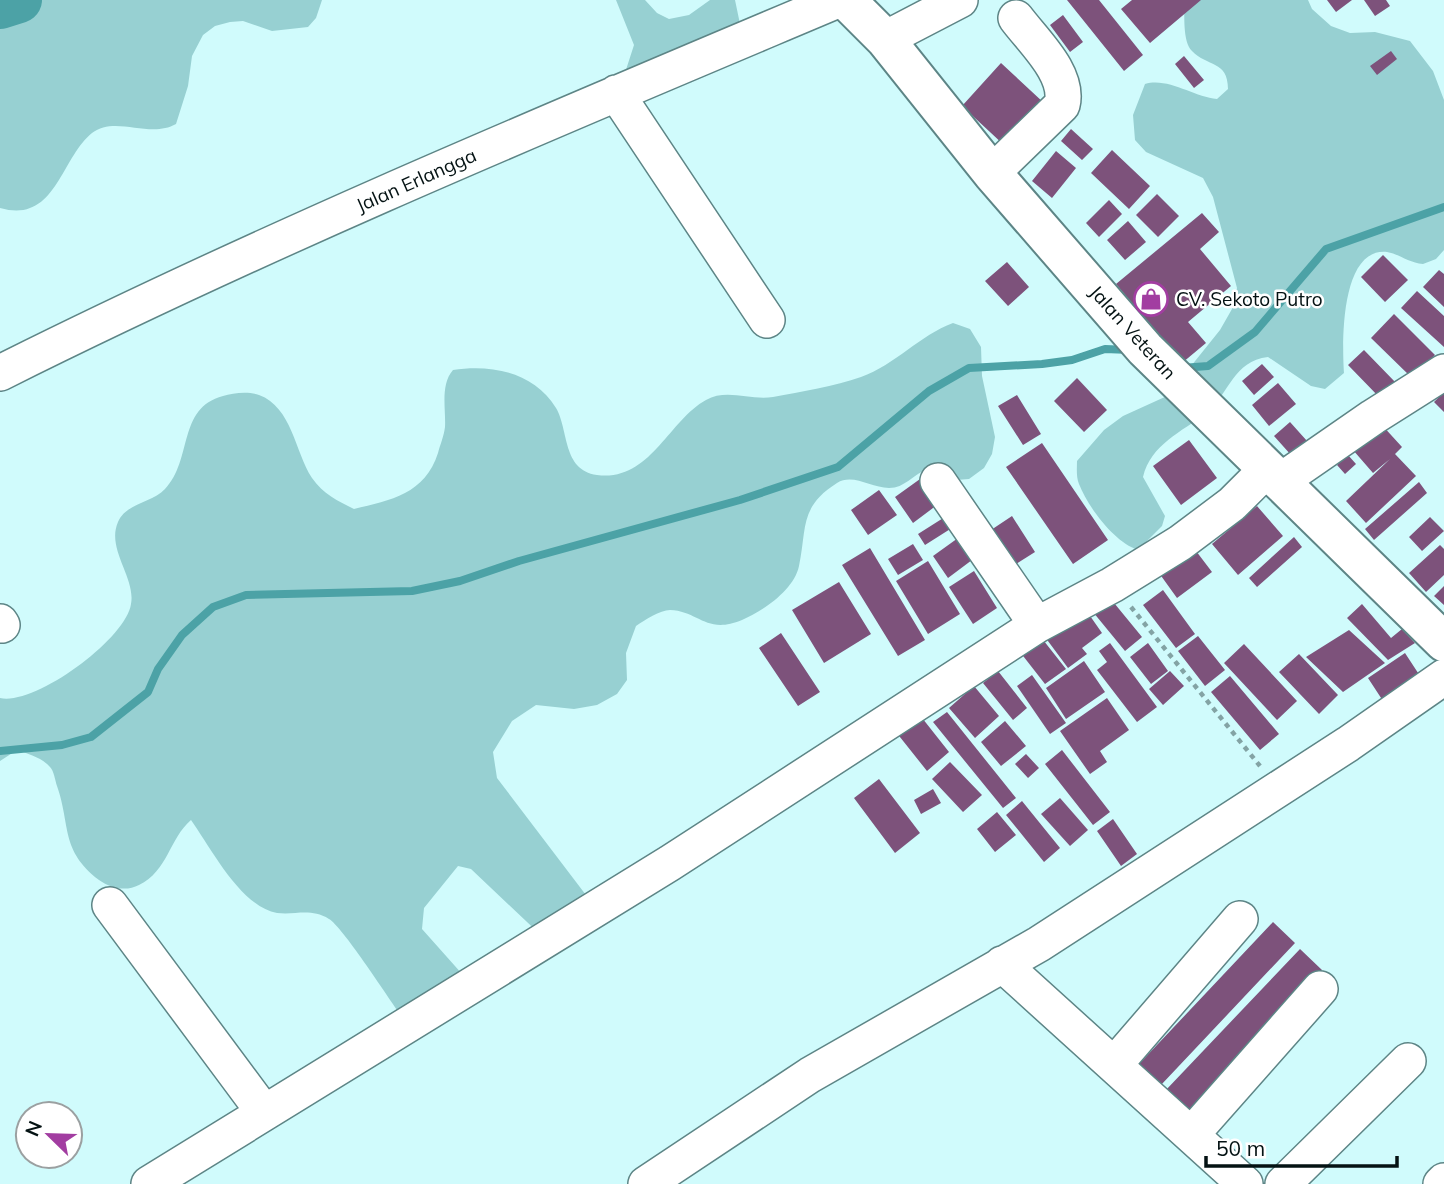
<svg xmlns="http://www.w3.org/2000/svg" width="1444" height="1184" font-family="Mulish,sans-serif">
  <rect width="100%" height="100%" fill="#d0fbfc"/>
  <path fill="#97d0d2" d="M0,0H322L316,18L308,27L272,31L243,21L230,22L215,26L203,35L192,56L188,86L176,124C150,139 115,115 92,133C60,159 56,224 0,208Z
    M616,0H645L657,13L669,19L689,15L710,0H735L740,24L623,79L634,45Z
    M1184,0H1308L1312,9L1331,26L1350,33L1375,32L1410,41L1433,71L1444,100V250L1436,259L1423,264C1409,263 1399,254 1387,252C1340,247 1342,344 1344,373L1325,389L1311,386L1268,357C1233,361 1230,393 1206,413C1182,432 1151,444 1143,477L1165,516L1162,526L1138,550C1114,542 1088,507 1079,484C1076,477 1077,468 1077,461L1104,430L1123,416L1167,396L1220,330L1232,309L1237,288L1213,197L1203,178L1146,152L1135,140L1133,115L1145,84C1168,77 1194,97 1217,99L1228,89C1228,60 1207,67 1192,51C1182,41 1185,13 1184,0Z
    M953,323L970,329L981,347L982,376L995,437L992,454L984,468L969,479L956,480L926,470C912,475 905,488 889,488C871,488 853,473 837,483C799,507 807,528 799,566C794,590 763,611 742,620C706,635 699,611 670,610C660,610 645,620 636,626L626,653L627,680L617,694L597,705L574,709L536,705L512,721L493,752L497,778L592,903L545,939L471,869L458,866L424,908L422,929L471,984L406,1023C393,1005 343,927 329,919C311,908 297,915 277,913C241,907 211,848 191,820C169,839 168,871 139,885C126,892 110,888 99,880C60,850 71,826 57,786C55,780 54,771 50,767C41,757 28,754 17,750L0,761V698C35,706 126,639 131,604C136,578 106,549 118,522C126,503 152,503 165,489C193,460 177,408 223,396C233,393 248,391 259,395C292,407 295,452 312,478C323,494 338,501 354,509C391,500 425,494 438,453C440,445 444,436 445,427C446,409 440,385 453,370C491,364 534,372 556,408C569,430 562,470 597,475C650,482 668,421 706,400C727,388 751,401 773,397C801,392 835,386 861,377C895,365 920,335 953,323Z"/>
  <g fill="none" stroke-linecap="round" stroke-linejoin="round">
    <path stroke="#4ca2a6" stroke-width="8" d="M1182,368L1208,366L1255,332L1326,249L1444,207
      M0,751L62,745L91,737L148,692L158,669L182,635L213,607L246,595L412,591L460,581L519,561L740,500L838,467L929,391L969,368L1042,364L1072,360L1105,349L1130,350"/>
    <path stroke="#4ca2a6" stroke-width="46" d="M0,6L19,0"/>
  </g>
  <path fill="#7d527b" d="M1067,0H1099L1143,55L1124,71Z
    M1132,0H1201L1150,43L1121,9Z
    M1327,0H1352L1336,12Z
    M1364,0H1386L1390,6L1375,16Z
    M1063,15L1083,42L1070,52L1050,25Z
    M1391,51L1397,59L1377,75L1370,66Z
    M1184,56L1204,80L1194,88L1175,64Z
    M1001,63L1044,103L1005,146L962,106Z
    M1071,129L1093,149L1082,160L1061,141Z
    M1112,150L1150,186L1129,209L1091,173Z
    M1056,151L1076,168L1052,198L1032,181Z
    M1157,194L1179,216L1158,237L1136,215Z
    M1109,200L1122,214L1099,237L1086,223Z
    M1202,213L1219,232L1200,249L1231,286L1188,322L1206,343L1182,363L1116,284Z
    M1128,221L1146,242L1125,260L1107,240Z
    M1383,255L1408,280L1385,302L1361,277Z
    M1007,262L1029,287L1008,306L985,281Z
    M1439,270L1444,274V307L1423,287Z
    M1417,291L1444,316V347L1401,308Z
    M1394,314L1435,355L1412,378L1371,338Z
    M1364,350L1397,384L1381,399L1348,365Z
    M1262,364L1274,377L1254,395L1242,381Z
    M1077,378L1107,410L1084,432L1054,401Z
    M1278,383L1296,404L1269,426L1252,405Z
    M1444,392V412L1434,402Z
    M1017,395L1041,434L1023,445L998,406Z
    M1290,422L1316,451L1300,465L1274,436Z
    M1381,424L1402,447L1395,454L1416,476L1366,523L1346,501L1390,459L1373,473L1353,450Z
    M1189,440L1217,478L1181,505L1153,466Z
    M1042,443L1108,540L1073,564L1006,467Z
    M1348,455L1356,464L1345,474L1337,465Z
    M927,474L945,499L913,523L895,497Z
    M1419,482L1427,493L1374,540L1365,529Z
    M879,490L897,515L868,535L851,510Z
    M1257,506L1283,536L1238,575L1212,544Z
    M948,515L955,526L925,545L918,534Z
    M1012,516L1035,552L1013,566L991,530Z
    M1430,517L1444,531L1422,551L1409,537Z
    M965,533L980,554L948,578L933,556Z
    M1294,537L1302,547L1257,587L1249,578Z
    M913,544L923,560L898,575L888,559Z
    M1440,545L1444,549V575L1426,592L1409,573Z
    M1193,547L1212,572L1177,598L1159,573Z
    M870,548L925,640L898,656L842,565Z
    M928,561L960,614L928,634L896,581Z
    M974,571L997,608L973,624L949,587Z
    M839,582L871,634L824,663L792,610Z
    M1444,586V605L1434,596Z
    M1163,590L1195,634L1176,648L1143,605Z
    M1110,598L1142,637L1125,651L1093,612Z
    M1362,604L1391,638L1402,629L1415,643L1388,660L1347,618Z
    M1088,613L1102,633L1082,648L1087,654L1068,668L1045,637L1064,623L1068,628Z
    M1349,630L1385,663L1343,692L1306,657Z
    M781,633L820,692L798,706L759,648Z
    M1040,636L1066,669L1045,684L1020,652Z
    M1198,636L1225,670L1205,686L1178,651Z
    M1110,643L1157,707L1137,722L1097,670L1107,662L1099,651Z
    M1148,643L1168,671L1151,684L1130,657Z
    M1244,644L1297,701L1277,720L1224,663Z
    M1405,653L1422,679L1385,704L1368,678Z
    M1299,654L1338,695L1319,714L1279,672Z
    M1084,661L1105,692L1066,719L1046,688Z
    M998,671L1027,708L1013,720L983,683Z
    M1170,671L1184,686L1163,705L1149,689Z
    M1032,675L1066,723L1050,734L1017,686Z
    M1230,676L1279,734L1260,750L1211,692Z
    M974,686L999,716L975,738L949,708Z
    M1107,698L1129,730L1100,751L1107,762L1090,774L1060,731Z
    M915,709L949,752L927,771L892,727Z
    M947,712L1016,798L1003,808L933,722Z
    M1005,721L1026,746L1001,766L981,742Z
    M1062,750L1110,812L1093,825L1045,764Z
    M1026,754L1039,768L1028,778L1015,764Z
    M950,762L982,795L963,812L932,779Z
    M879,779L920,833L895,853L854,798Z
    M933,789L941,803L921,814L914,800Z
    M1060,798L1088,830L1070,846L1041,814Z
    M1022,801L1060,848L1044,862L1006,815Z
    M997,812L1016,835L995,852L977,829Z
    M1113,819L1137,854L1121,866L1097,831Z
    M1273,922L1295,943L1161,1085L1139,1064Z
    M1300,949L1322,970L1188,1113L1165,1091Z"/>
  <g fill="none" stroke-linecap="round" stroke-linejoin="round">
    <g stroke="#5d8586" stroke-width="38">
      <path id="minor" d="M885,39L960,0
        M616,93L767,320
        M992,173L1062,105C1070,74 1033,41 1016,18
        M0,373C274,236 556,119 838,0
        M938,481L1037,625
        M1279,482L1373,417L1444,372
        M0,622L2,625
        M110,905L263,1111
        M1002,964L1245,1184
        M1114,1065L1240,919
        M1191,1135L1320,989
        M149,1184L670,863L1037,625L1112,585L1180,543L1232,504L1266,470
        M646,1184L810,1075L1039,944L1348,744L1444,677
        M1283,1184L1408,1061
        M1441,1184L1444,1181"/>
    </g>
    <g stroke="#5d8586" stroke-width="42">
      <path id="major" d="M846,0L885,39L992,173L1145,349L1444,642"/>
    </g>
    <path stroke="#83a3a4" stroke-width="4.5" stroke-dasharray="5 5" stroke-linecap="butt" d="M1131,607L1260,766"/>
    <use href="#minor" stroke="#fff" stroke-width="35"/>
    <use href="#major" stroke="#fff" stroke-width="38"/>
  </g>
  <defs>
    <g id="shop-ring" transform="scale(1.75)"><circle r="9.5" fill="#fff" stroke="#a23da1" stroke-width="1.5"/><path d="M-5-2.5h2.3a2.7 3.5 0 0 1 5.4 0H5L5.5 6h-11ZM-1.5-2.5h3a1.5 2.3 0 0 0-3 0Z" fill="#a23da1"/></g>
  </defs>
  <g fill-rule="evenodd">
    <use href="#shop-ring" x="1151" y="299"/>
  </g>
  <g text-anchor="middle" stroke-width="5" stroke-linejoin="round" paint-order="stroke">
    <g font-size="19" fill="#041213" stroke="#fff">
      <text transform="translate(416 180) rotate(-24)" y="7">Jalan Erlangga</text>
      <text transform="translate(1133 332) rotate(48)" y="7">Jalan Veteran</text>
    </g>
    <g font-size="19" fill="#041213" stroke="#fff" text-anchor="start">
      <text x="1176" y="306">CV. Sekoto Putro</text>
    </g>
  </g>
  <g transform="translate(49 1135) rotate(293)"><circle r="33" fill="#ffffff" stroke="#9ba0a1" stroke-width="2"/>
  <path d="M0-5L12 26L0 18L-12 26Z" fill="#a23da1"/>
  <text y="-10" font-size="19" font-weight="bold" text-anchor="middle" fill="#041213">N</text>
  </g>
  <path d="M1206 1156v10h191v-10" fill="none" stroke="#041213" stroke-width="3.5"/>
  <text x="1216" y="1156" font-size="21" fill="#041213" stroke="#ffffff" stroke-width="5" paint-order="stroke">50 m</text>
</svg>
